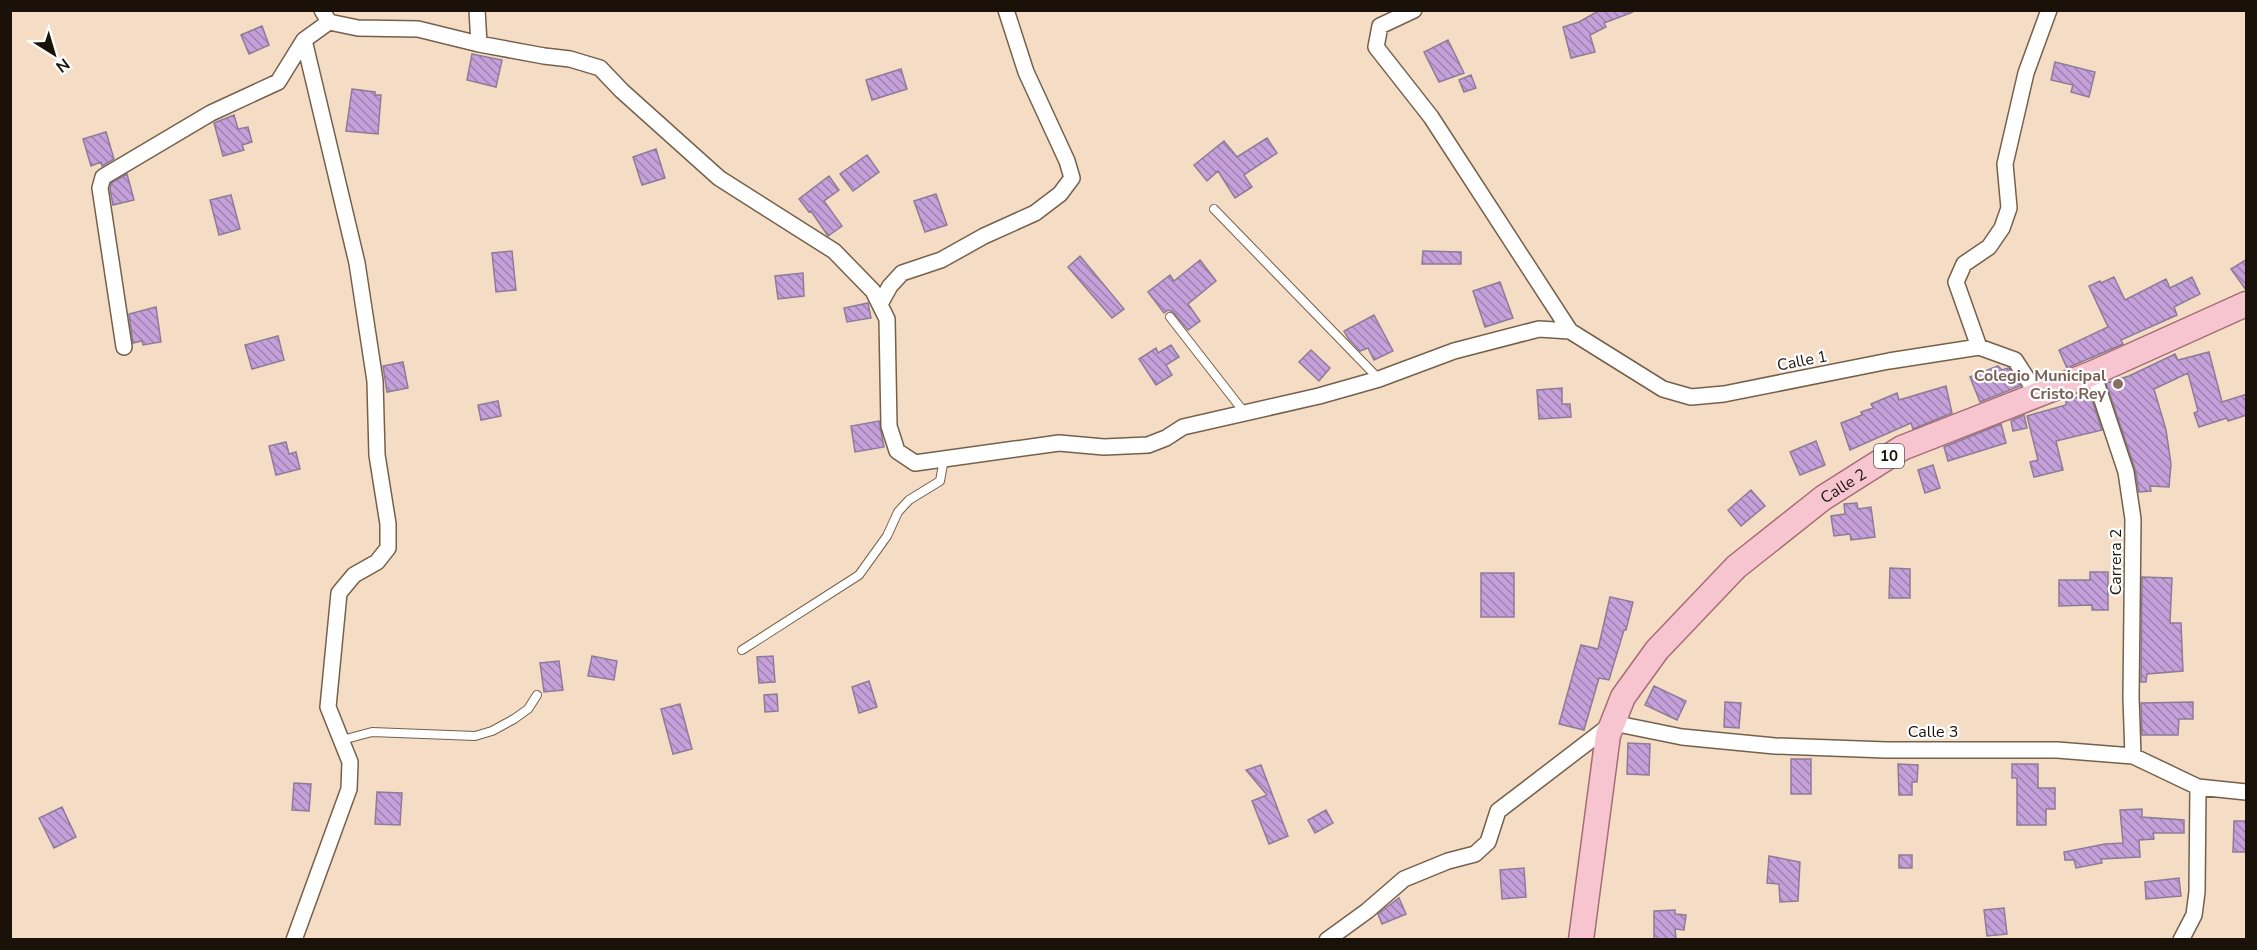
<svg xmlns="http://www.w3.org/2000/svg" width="2257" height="950" font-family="'Nunito Sans',sans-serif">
  <defs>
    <pattern id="building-back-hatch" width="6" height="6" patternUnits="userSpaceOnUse" patternTransform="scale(1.5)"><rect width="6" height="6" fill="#c5a0da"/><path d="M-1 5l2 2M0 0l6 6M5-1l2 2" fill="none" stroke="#9f81af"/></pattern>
  </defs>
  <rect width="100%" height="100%" fill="#f5ddc5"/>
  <path fill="url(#building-back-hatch)" stroke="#8c7c96" stroke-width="1.5" d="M1600,10L1633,12L1604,23L1606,27L1590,35L1595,52L1571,58L1563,27L1579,22Z
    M262,26L269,45L249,54L241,35Z
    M1448,40L1464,73L1439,82L1424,52Z
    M472,54L502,60L496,87L467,80Z
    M2055,62L2095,72L2089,97L2071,92L2073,85L2051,80Z
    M901,69L907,89L872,100L866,80Z
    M1471,75L1476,88L1464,92L1459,80Z
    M352,89L375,92V95H381L378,134L346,131Z
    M234,115L238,129L248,127L252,142L242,145L244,150L223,156L214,123Z
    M106,132L114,159L102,166L101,162L91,166L83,139Z
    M1267,138L1277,153L1244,175L1252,187L1235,198L1218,171L1207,181L1194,165L1224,141L1237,157Z
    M656,149L665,178L642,185L633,157Z
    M867,155L879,172L853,191L840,174Z
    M127,174L134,200L113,205L110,189L111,183Z
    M829,176L839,190L824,201L842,226L828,236L811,211L809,212L799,199Z
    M936,194L947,225L925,232L914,201Z
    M231,195L240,229L219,235L210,200Z
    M512,251L516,290L496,292L492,253Z
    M1423,251L1461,252V264H1422Z
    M1080,256L1124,309L1112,318L1068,267Z
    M2247,259V290H2246L2231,269Z
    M1200,260L1216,281L1188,304L1200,321L1188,330L1173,312L1168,310L1164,313L1148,292L1170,275L1174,281Z
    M803,273L804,296L778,299L775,276Z
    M2114,277L2125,300L2166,279L2170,288L2192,277L2200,294L2174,307L2177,315L2121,340L2123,344L2067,368L2059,350L2108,327L2089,286L2100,281L2101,283Z
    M1500,282L1513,318L1485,327L1473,291Z
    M868,303L871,318L847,322L844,308Z
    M156,307L161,342L143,345L142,341L133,343L129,314Z
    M1374,315L1393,351L1374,360L1368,348L1360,351L1348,338L1344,331Z
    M278,336L284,360L252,369L245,345Z
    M1171,345L1179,357L1166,365L1172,375L1156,385L1139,359L1156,348L1158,353Z
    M1311,350L1330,368L1319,381L1299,362Z
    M2209,352L2222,402L2247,394V415L2228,421L2227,418L2199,427L2194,413L2198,411L2188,373L2154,389L2166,430L2171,464L2169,487L2150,486L2151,491L2139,492L2135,469L2106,383L2129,376L2175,354L2178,360Z
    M403,362L408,388L387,392L383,366Z
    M1998,366L2002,370L2009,368L2020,386L1980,402L1970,377Z
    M1946,386L1952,413L1913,429L1911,423L1850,450L1841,423L1862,415L1861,412L1873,408L1871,404L1897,393L1899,400Z
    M1562,388V404H1570L1571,417L1539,419L1537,390Z
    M2090,394L2102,430L2056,441L2063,470L2034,477L2030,462L2038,460L2027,416L2066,405V400Z
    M498,401L501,416L481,420L478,405Z
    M2024,415L2027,428L2013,431L2011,421Z
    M879,421L884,447L855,452L851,426Z
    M2001,424L2006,443L1948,461L1944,447Z
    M1816,441L1825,465L1800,475L1790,452Z
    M286,442L289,454L296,452L300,469L276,475L269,446Z
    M1933,465L1940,488L1925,493L1918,470Z
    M1751,490L1765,506L1741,526L1728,510Z
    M1857,503L1858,509L1871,507L1875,537L1851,540L1850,534L1834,536L1831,516L1845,514L1844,504Z
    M1890,568L1910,569V598H1889Z
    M2090,572H2108V610H2092V605L2059,606V580H2090Z
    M1481,573H1514V617H1481Z
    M2142,577L2172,578L2170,623H2181L2183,671L2147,674L2146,682H2141Z
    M1610,597L1633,602L1626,630H1624L1609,680L1599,678L1584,730L1559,724L1581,645L1598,649Z
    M592,656L617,661L614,680L588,676Z
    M773,656L775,682L759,683L757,657Z
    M559,661L563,690L544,692L540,663Z
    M869,681L877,707L859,713L852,687Z
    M1654,686L1686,701L1677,720L1645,705Z
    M777,694L778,711L765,712L764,695Z
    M1725,702L1741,703L1739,728L1724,727Z
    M2193,702V719H2179L2178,735H2142L2141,703Z
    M680,704L692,749L673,754L661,709Z
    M1628,743L1650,744L1649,775L1627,774Z
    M1791,759H1811V794H1791Z
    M1898,764L1918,765L1917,782H1912V795H1899Z
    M2012,764H2038V788H2055V809H2046V825H2017V778H2012Z
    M1261,765L1288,836L1269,844L1252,801L1267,795L1246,770Z
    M294,783L311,784L309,811L292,810Z
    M377,792L402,793L400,825L375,824Z
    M62,807L76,837L54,848L39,818Z
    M2142,809V817L2184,820V833H2153L2154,839L2139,840L2140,857L2101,859L2102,863L2076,868L2074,860H2065L2064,852L2105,844L2123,843L2120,810Z
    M1326,810L1333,823L1315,833L1308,820Z
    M2234,821H2247V852H2233Z
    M1899,855H1912V868H1899Z
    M1769,856L1800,862L1798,901L1780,902L1779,884L1767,883Z
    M1524,868L1526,897L1502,899L1500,870Z
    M2179,878L2181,896L2146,899L2145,882Z
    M1399,898L1406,914L1382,924L1378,914Z
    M2004,908L2007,934L1987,936L1984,910Z
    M1675,910V914L1686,915L1684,930L1675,929L1676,939H1654V911Z"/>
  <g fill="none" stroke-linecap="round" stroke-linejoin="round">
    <g stroke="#75604b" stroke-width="10">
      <path id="service" d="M1214,209L1379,379
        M1170,317L1244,412
        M742,650L859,575L887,536L898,512L909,500L940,481L944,459
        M342,740L372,732L475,736L492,731L514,719L528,709L537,695"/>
    </g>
    <g stroke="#75604b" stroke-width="18">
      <path id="minor" d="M322,10L329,22L358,28L418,29L479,44L544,56L570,59L600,68L622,91L719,178L834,251L873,291L887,319L889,426L897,451L915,463L1059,443L1104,447L1148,445L1166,438L1183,427L1319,396L1379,379L1454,351L1539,329L1570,331
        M477,10L479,44
        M1414,10L1380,26L1376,47L1431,117L1570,331L1663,389L1691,397L1724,394L1889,361L1979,347L2015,360L2037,394
        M880,304L890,286L902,273L941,260L984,236L1035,213L1060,194L1072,178L1067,161L1026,72L1006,10
        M124,347L100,188L103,177L211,113L278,82L304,40L329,22
        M1979,347L1956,282L1964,264L1989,247L2002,228L2009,208L2005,164L2026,73L2049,10
        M2093,373L2126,472L2133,519L2131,697L2133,756
        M294,940L349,789L350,762L328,707L339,593L354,575L377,562L388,548V524L377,455L375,381L357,263L304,40
        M1327,940L1367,911L1404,879L1448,861L1475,854L1488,842L1498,811L1613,723L1682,737L1775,746L1886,750H2057L2133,756L2198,787L2246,792
        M2181,940L2194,915L2197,892L2198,787"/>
    </g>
    <g stroke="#a56d76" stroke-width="27">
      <g id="primary">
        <path id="s1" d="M1581,940L1608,735L1623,697L1657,650L1736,567L1823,498L1902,448L2093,373L2246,304"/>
      </g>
    </g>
    <use href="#service" stroke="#fff" stroke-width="8"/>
    <use href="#minor" stroke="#fff" stroke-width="15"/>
    <use href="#primary" stroke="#f6c5d0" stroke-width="24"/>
  </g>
  <circle fill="#8d6e63" stroke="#fff" stroke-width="2" cx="2118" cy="384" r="6"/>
  <g text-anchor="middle" stroke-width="4.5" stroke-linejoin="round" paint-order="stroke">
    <rect fill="#fff" stroke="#5f5953" stroke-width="1.5" x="1874" y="444" width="30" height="24" rx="4.5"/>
    <g font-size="15" font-weight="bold" fill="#1a1209">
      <text x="1889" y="461">10</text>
    </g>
    <g font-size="16" fill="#1a1209" stroke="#fff">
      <text transform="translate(1802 360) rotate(-11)" y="6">Calle 1</text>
      <text dy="6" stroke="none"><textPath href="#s1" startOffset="555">Calle 2</textPath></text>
      <text transform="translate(2115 562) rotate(-90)" y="6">Carrera 2</text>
      <text x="1933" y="737">Calle 3</text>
    </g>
    <g font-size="16" font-weight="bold" fill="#785e54" stroke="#fff" text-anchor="end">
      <text x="2106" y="381">Colegio Municipal<tspan x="2106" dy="18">Cristo Rey</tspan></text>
    </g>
  </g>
  <rect width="2257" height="950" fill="none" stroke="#1a1209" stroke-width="24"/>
  <g transform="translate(54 54) rotate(143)" stroke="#ffffff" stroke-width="4.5" paint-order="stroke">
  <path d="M0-4.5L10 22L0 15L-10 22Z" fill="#1a1209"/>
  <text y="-9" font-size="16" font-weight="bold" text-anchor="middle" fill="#1a1209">N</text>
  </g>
</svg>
